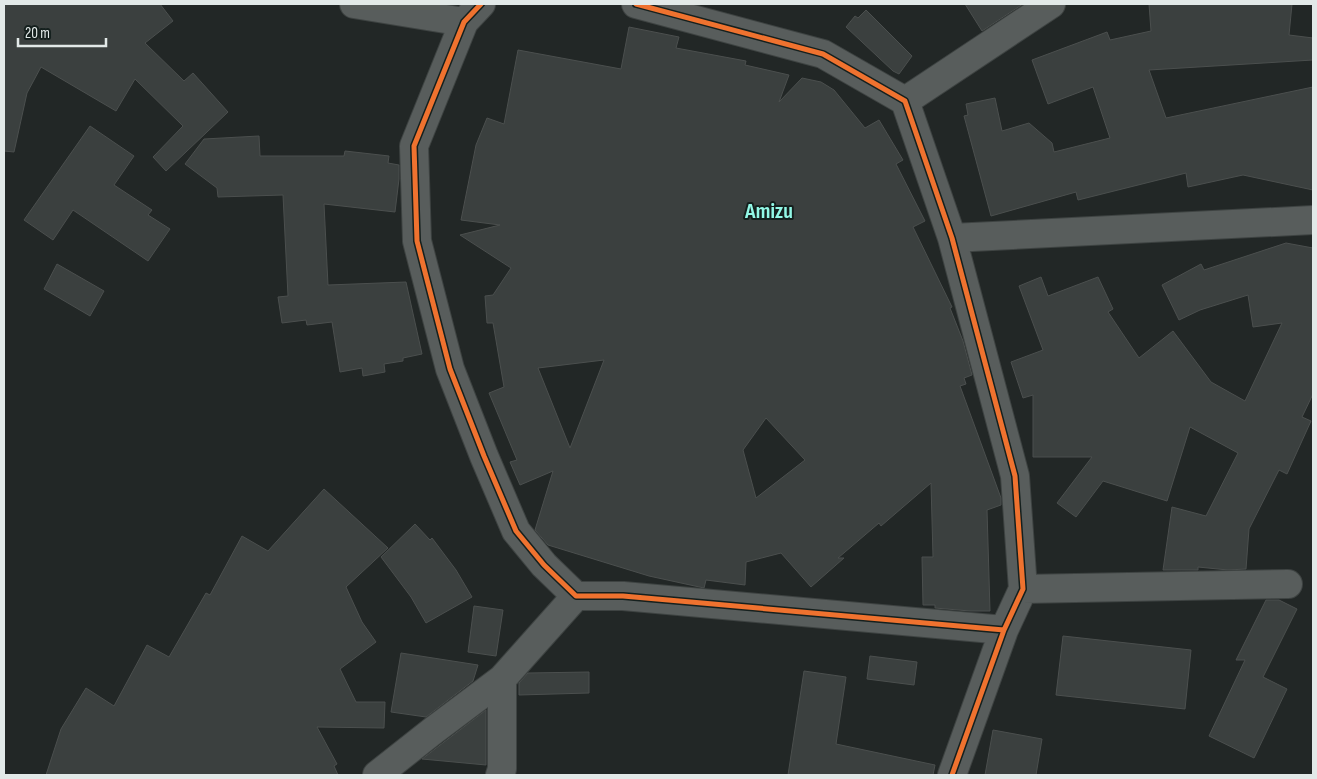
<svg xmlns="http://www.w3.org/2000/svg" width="1317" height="779" font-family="'Sofia Sans Condensed',sans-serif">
  <rect width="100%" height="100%" fill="#222726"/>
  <path fill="#3b403f" stroke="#4b4f4e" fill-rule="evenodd" d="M4,4H160L173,21L145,43L184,81L193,73L228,112L166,171L153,157L183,126L135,79L116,111L41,67L27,93L14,152L4,151Z
    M965,4H1023L982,31Z
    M1149,4H1292L1289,35L1313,38V60L1149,70L1166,118L1313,87V190L1243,175L1188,187L1186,173L1078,200L1076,192L991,216L964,116L968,115L966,104L995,98L1002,131L1029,123L1052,143L1054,152L1110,138L1093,87L1048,104L1032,60L1107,32L1110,40L1151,31Z
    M866,10L912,56L899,74L893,71L846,27L855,16L858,18Z
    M629,27L679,37L676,48L746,61L745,65L789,75L779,102L802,78L821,82L834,90L865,128L879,120L903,160L896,164L925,221L913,227L952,307L950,308L963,341L972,375L964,378L966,384L960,386L1001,498V505L987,510L990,611H970L935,608V605H923L922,557H933L931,483L881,526L879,523L838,558H844L811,587L781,553L746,562L745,585L706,580L704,588L649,576L548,545L535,530L553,471L520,485L510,462L517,460L489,393L504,387L493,323H487L485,296L493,295L511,268L460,235L500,225L461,220L476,145L487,118L504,124L518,50L621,69ZM604,360L570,448L538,368ZM766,418L805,460L756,498L743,450Z
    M90,126L134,156L114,185L152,210L148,215L170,229L148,261L73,210L53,240L24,220Z
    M259,136L260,156H344L345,151L389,156L388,163L399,165V179L395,212L324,204L328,285L406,282L422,354L403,358V361L384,364L385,372L363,376L362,368L340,372L332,322L307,325L306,320L282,323L278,297L288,296L283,195L218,197L217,188L185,164L204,139Z
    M1286,243L1313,248V394L1302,417L1311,421L1287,474L1279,470L1249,529L1246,569L1228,570L1198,567V570H1163L1172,507L1206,516L1238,453L1190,427L1167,501L1103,481L1076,517L1057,503L1092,457H1033V395L1023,398L1011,362L1043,350L1019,286L1041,277L1048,296L1098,277L1113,309L1108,312L1139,358L1173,331L1211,382L1245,401L1282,323L1253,327L1248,295L1200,310L1179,320L1162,285L1201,264L1204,270Z
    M57,264L104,291L90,316L44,289Z
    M324,489L388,548L346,587L362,622L376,642L340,669L356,702H385L384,728L317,727L337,764L334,766L338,775H46L61,729L86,688L114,706L147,645L169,657L206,593L210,595L242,536L268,551Z
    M415,524L430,540L432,538L456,570L472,597L426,623L411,597L381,557Z
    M1266,600H1279L1297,609L1263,677L1287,689L1254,758L1209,736L1245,660H1236Z
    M474,606L503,610L496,656L468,652Z
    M1063,636L1191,650L1185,709L1056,695Z
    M401,653L478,665L473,681L426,717L391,712Z
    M870,656L917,662L914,685L867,679Z
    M804,671L846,677L836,744L935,765L933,775H788Z
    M589,672V693L519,695V683L528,673Z
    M486,710V765L422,759L444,742Z
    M993,730L1042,739L1036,775H985Z"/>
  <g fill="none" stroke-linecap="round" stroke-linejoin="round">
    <g stroke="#3e4342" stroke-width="30">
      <path id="street" d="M354,4L464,22
        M481,4L464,22L414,146L417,241L450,369L484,456L516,531L544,565L576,596H623L1004,630
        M636,4L823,54L905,101L952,238L1015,476L1023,589L1004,630L952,775
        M905,101L1051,4
        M952,238L1313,220
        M1023,589L1288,584
        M377,775L434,730L502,679
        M500,775L502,769V679L576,596"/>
    </g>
    <use href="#street" stroke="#585d5c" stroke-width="28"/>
    <g stroke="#15201e" stroke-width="8">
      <path id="cycleway" d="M481,4L464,22L414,146L417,241L450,369L484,456L516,531L544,565L576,596H623L1004,630
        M636,4L823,54L905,101L952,238L1015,476L1023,589L1004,630L952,775"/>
    </g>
    <use href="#cycleway" stroke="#ef722f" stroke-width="5"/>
  </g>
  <g text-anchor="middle" stroke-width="4" stroke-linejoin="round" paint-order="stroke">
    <g font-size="22" font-weight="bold" fill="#92f8e6" stroke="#15201e">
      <text x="769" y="218">Amizu</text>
    </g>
  </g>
  <rect width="1317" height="779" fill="none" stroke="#e2e9e8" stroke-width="10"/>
  <path d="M18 38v8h88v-8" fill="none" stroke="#e2e9e8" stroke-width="2.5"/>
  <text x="25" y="38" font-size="15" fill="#e2e9e8" stroke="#15201e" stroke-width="4" paint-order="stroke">20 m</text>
</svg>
